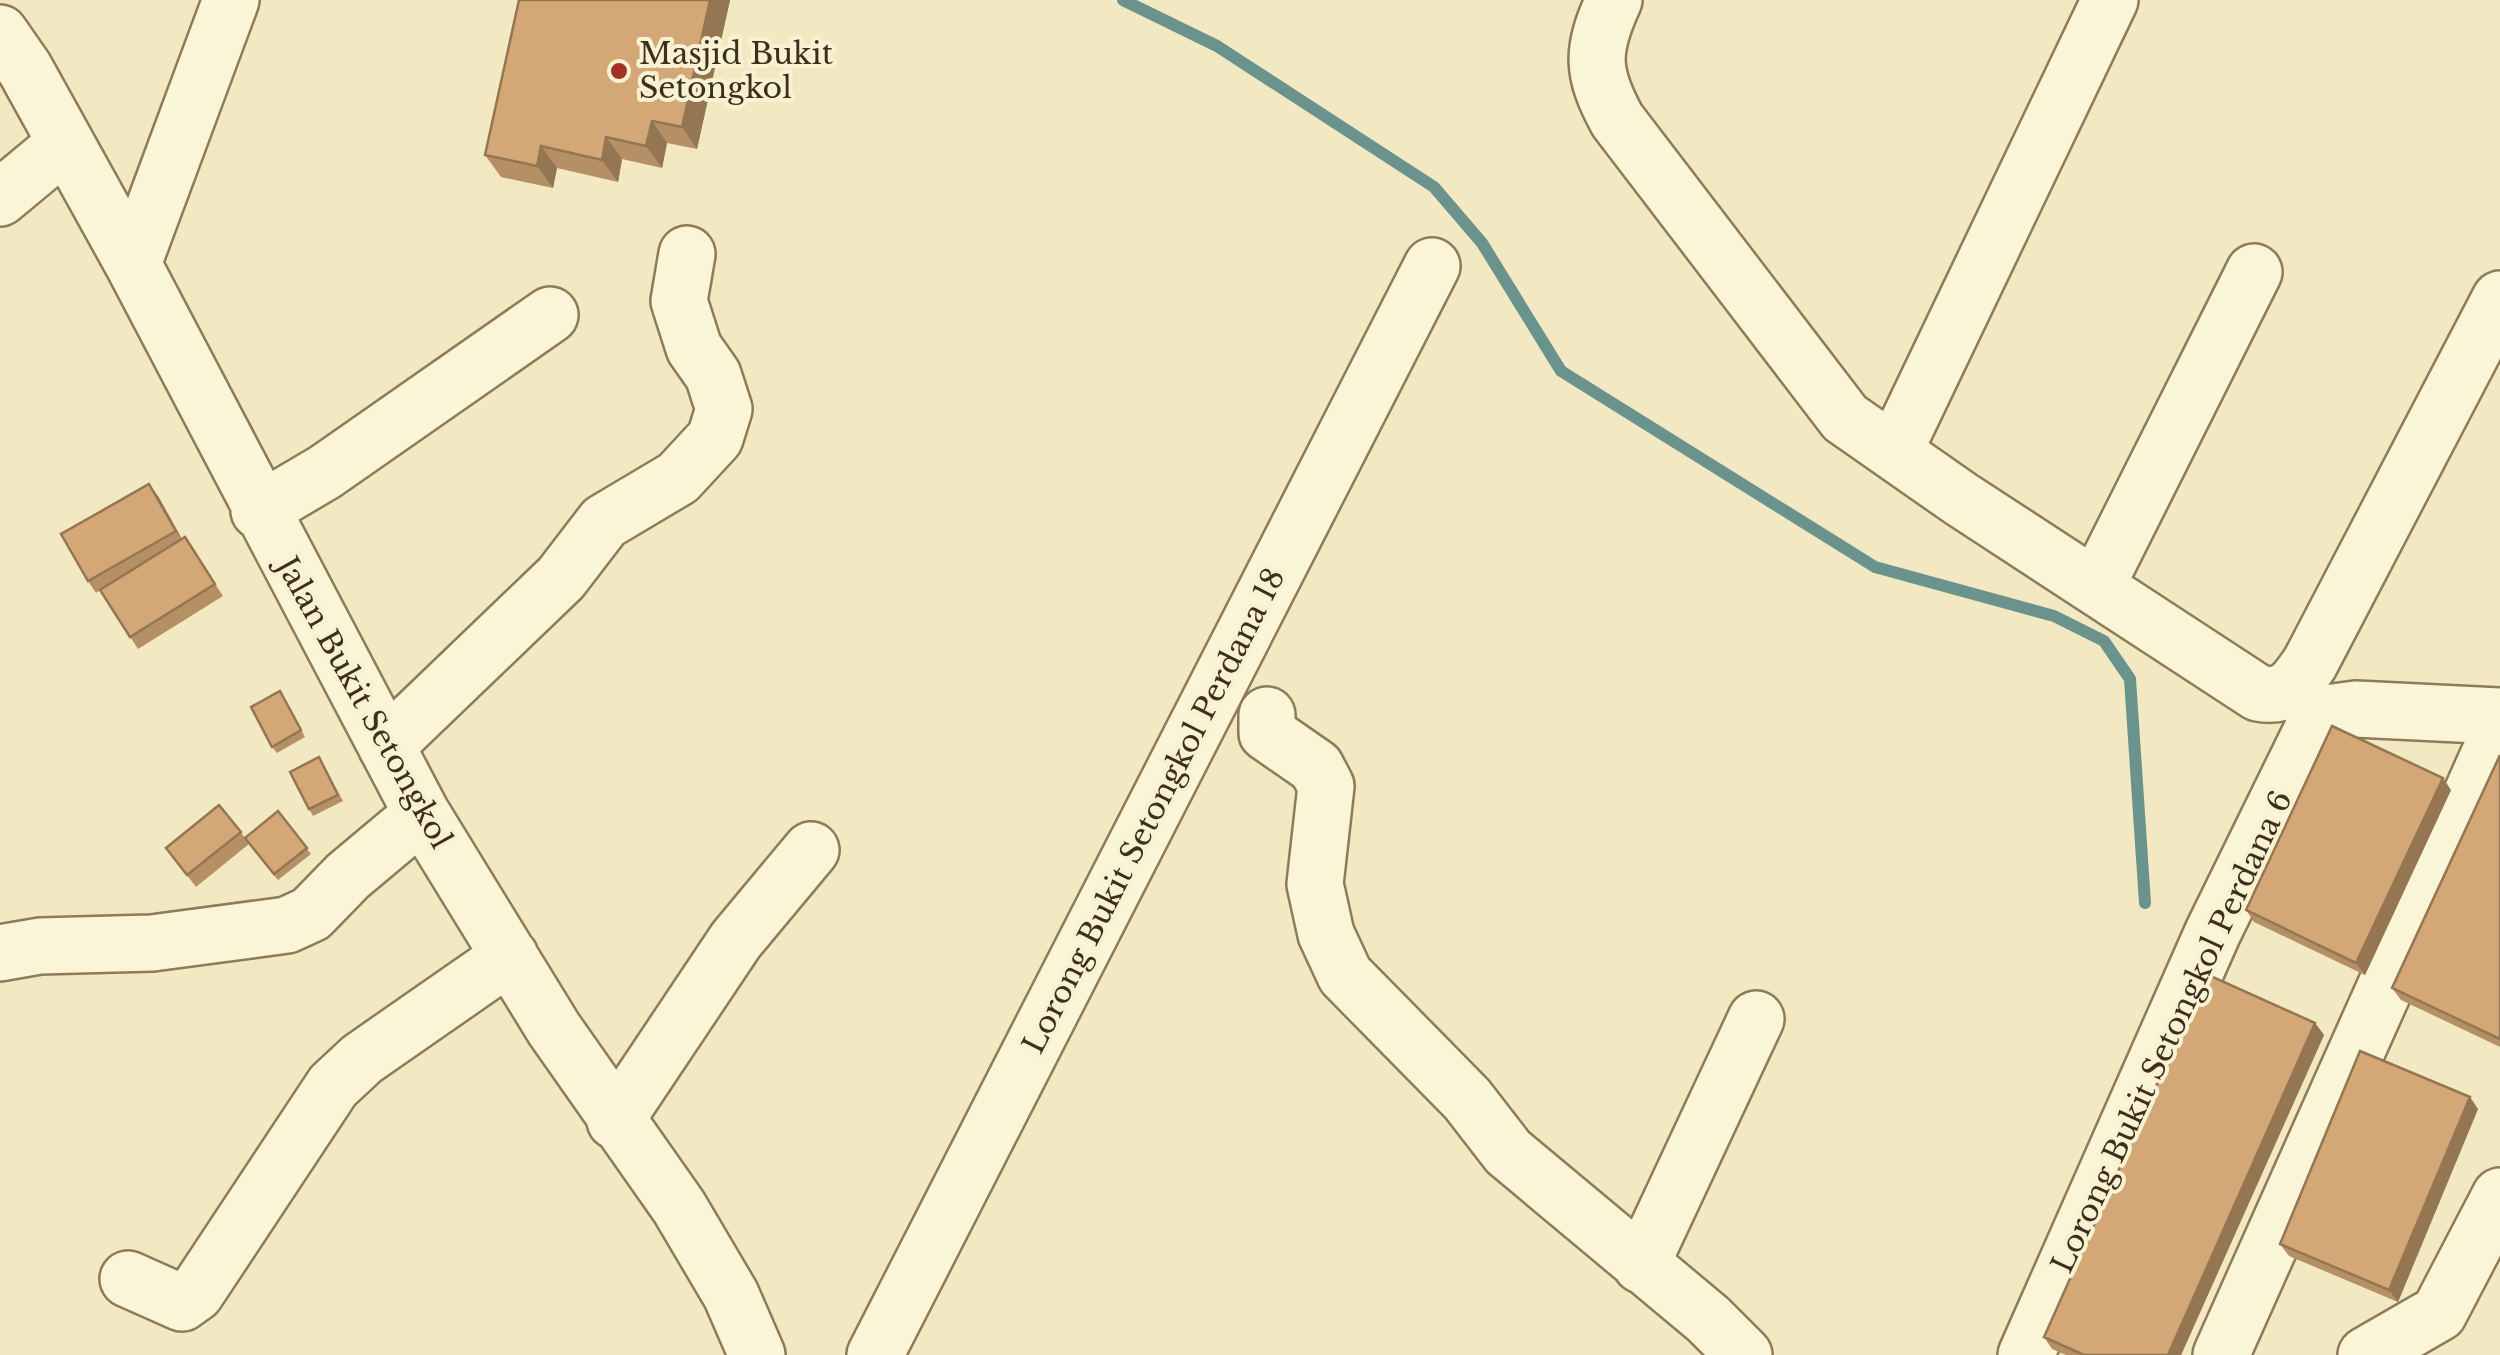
<svg xmlns="http://www.w3.org/2000/svg" width="2500" height="1355" font-family="'Libre Baskerville',serif">
  <rect width="100%" height="100%" fill="#f2e9c3"/>
  <g fill="none" stroke-linecap="round" stroke-linejoin="round">
    <path stroke="#6b938e" stroke-width="12" d="M1123,0L1217,46L1434,187L1482,243L1561,371L1875,567L2054,616L2104,641L2130,679L2145,903"/>
    <g stroke="#8e7b58" stroke-width="60">
      <path id="minor" d="M1614,0C1591,50 1591,72 1617,120L1845,418L1961,499L2258,693C2286,699 2295,685 2310,663L2500,299
        M0,33L25,69L133,264L422,814L554,1029L679,1207L731,1295L757,1355
        M0,198L65,144
        M133,264L231,0
        M1894,452L2110,0
        M259,511L325,472L550,315
        M2096,587L2254,272
        M1267,715V733L1316,767L1326,786L1315,884L1326,934L1345,975L1467,1099L1508,1152L1708,1319L1744,1355
        M386,746L561,578L604,522L678,478L715,438L724,409L713,375L694,348L679,301L687,254
        M0,953L40,946L152,943L287,925L311,914L348,876L422,814
        M615,1121L736,940L811,850
        M1641,1265L1756,1019
        M128,1279L182,1303L196,1293L333,1086L362,1059L510,956
        M875,1355L1432,266
        M2026,1355L2213,932L2312,730L2326,713L2356,709L2500,716
        M2221,1355L2500,730
        M2366,1355L2439,1313L2500,1196"/>
    </g>
    <use href="#minor" stroke="#fbf5d7" stroke-width="55"/>
  </g>
  <path fill="#b59065" d="M730,0L697,149L667,143L662,168L622,159L618,182L557,168L553,188L501,177L485,155Z
    M158,496L182,539L185,537L223,596L138,649L100,590L96,593L88,581Z
    M284,697L305,737L277,753L272,747Z
    M2500,755V1047L2401,1000L2392,988Z
    M319,757L343,801L313,816L309,809Z
    M2451,790L2365,975L2254,922L2246,910Z
    M219,805L245,838L278,811L311,854L278,880L249,844L196,887L166,848Z
    M2315,1023L2324,1035L2181,1355H2066L2052,1349L2044,1337Z
    M2478,1109L2398,1302L2289,1256L2280,1244Z"/>
  <path fill="#947653" d="M710,0H730L697,149L682,127Z
    M652,121L667,143L662,168L646,146Z
    M606,137L622,159L618,182L602,160Z
    M541,146L557,168L553,188L537,166Z
    M149,484L158,496L184,543L176,531Z
    M2443,778L2451,790L2365,975L2356,963Z
    M2315,1023L2324,1035L2181,1355H2168Z
    M2470,1097L2478,1109L2398,1302L2389,1290Z"/>
  <path fill="#d3a876" stroke="#947653" stroke-width="2.5" d="M519,0H710L682,127L652,121L646,146L606,137L602,160L541,146L537,166L485,155Z
    M149,484L176,531L88,581L61,534Z
    M185,537L215,584L130,637L100,590Z
    M280,691L301,730L272,747L251,707Z
    M2332,726L2443,778L2356,963L2246,910Z
    M2500,755V1039L2392,988Z
    M319,757L338,795L309,809L290,772Z
    M219,805L241,832L187,875L166,848Z
    M278,811L307,848L274,874L245,838Z
    M2206,974L2315,1023L2168,1355H2084L2044,1337Z
    M2360,1051L2470,1097L2389,1290L2280,1244Z"/>
  <circle fill="#a23123" stroke="#f8f2d3" stroke-width="4" cx="619" cy="71" r="10"/>
  <g text-anchor="middle" stroke-width="8" stroke-linejoin="round" paint-order="stroke">
    <g font-size="30" fill="#3c301d" stroke="#f8f2d3" text-anchor="start">
      <text x="639" y="64">Masjid Bukit<tspan x="639" dy="34">Setongkol</tspan></text>
    </g>
    <g font-size="30" fill="#3c301d" stroke="#f8f2d3">
      <text transform="translate(364 703) rotate(61)" y="10">Jalan Bukit Setongkol</text>
      <text transform="translate(1154 811) rotate(-63)" y="10">Lorong Bukit Setongkol Perdana 18</text>
      <text transform="translate(2172 1032) rotate(-65)" y="10">Lorong Bukit Setongkol Perdana 6</text>
    </g>
  </g>
</svg>
